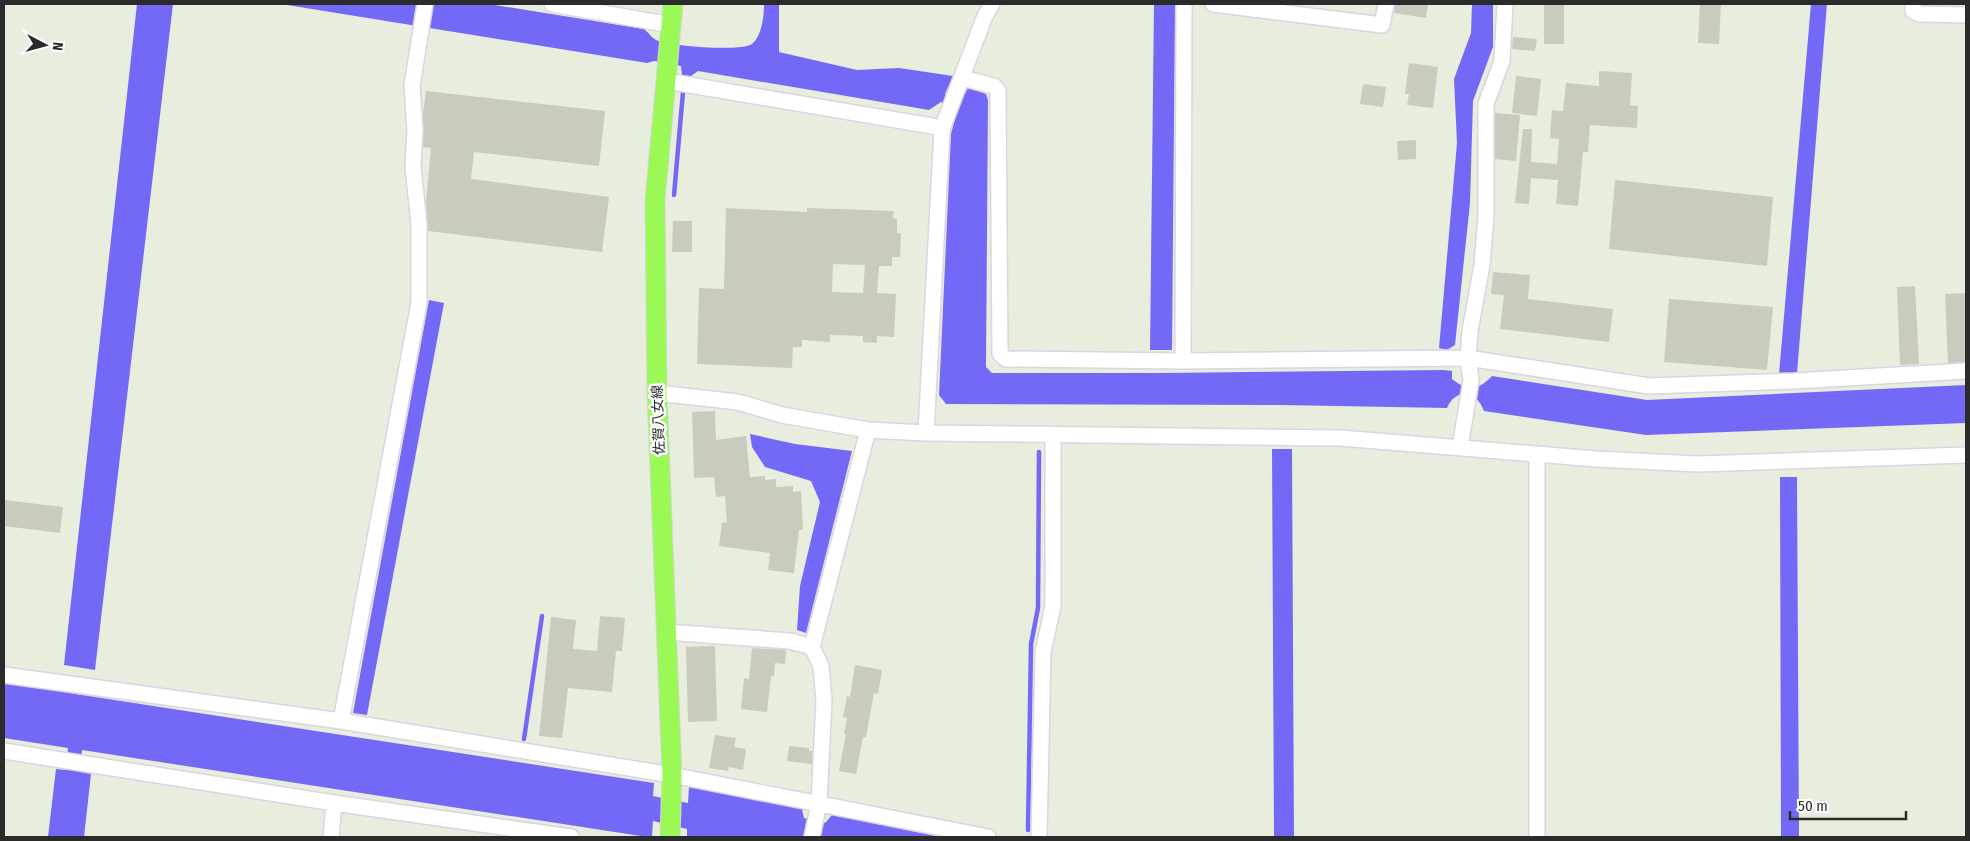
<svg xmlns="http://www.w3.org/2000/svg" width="1970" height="841" font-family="'Fira Sans Condensed','Noto Sans JP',sans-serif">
  <rect width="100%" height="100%" fill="#e7eedd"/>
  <path fill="#7469f6" d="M137,4H173L95,670L64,665Z
    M281,4H489L644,29C648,32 652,38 656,40C669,46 741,52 752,44C762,36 764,16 764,4H779V52L857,70L899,68L953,76L945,94L961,101L968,88L986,94L988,100L986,367L992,373H1162L1444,370L1452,371V379C1468,392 1479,390 1492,376L1647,400L1966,385V423L1646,435L1484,411C1477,391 1456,387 1447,408L1281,405L946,404L939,395L951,134L958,108L941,102L929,110L698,71L691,76L682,75L681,66L654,61L647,63Z
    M1154,4H1175L1172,350H1150Z
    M1472,4H1493V47L1473,101L1470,203L1455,345L1447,350L1439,348L1457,143L1454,79L1471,33Z
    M1811,4H1827L1797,373L1779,374Z
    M429,300L444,303L367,715L353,713Z
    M750,434L795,444L852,451L806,633L797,630L800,586L820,502L811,481L765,467L752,447Z
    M1272,449H1292L1294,837H1274Z
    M1780,477H1797L1799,837H1781Z
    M4,683L654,783L653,796L688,803L689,787L802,809L804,818L825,823L832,815L941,837H687V829L653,821L652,837H647L82,750L80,772L91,774L84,837H48L56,769L66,770L68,748L4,738Z"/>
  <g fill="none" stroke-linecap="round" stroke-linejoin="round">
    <path stroke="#7469f6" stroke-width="4.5" d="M674,195L683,92
      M524,739L542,616
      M1028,830L1031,644L1038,608L1039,452"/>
  </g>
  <path fill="#c7ccbf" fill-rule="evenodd" d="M1395,4H1428L1426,18L1394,13Z
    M1544,4H1564V44H1544Z
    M1700,4H1721L1719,44L1698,43Z
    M1513,37L1537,39L1535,51L1512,49Z
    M1409,63L1438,67L1433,108L1407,105L1409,94H1405Z
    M1599,71L1632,73L1630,105L1638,106L1637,128L1590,125L1588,152H1583L1578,206L1556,204L1558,180L1531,178L1529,204L1515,203L1523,129H1532L1531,162L1557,164L1559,139L1550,138L1552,110L1563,111L1566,83L1599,86Z
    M1516,76L1541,79L1537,116L1512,113Z
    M1363,84L1386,87L1383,107L1360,104Z
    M426,91L605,111L599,166L474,152L471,179L609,197L602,252L428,231L426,201L431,148L423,147V114Z
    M1495,113L1520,115L1516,161L1495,159Z
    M1416,140V159L1398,160L1397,141Z
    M1615,180L1773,197L1767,266L1609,249Z
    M726,208L807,212V208L894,211L893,218L897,219V233H901L900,257H892V266H879L877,293L896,294L894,337L877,336V343L863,342V336L830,335V342L802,340V347H793L792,368L697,364L699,288L724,289ZM833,264L865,265L863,293L832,292Z
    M673,221H692V252H672Z
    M1493,272L1530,275L1528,299L1613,309L1609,342L1500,329L1504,295L1491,294Z
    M1915,286L1919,364L1900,365L1897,287Z
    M1965,293L1966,362L1948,363L1945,294Z
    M1669,299L1773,307L1767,370L1664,362Z
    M715,411L716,440L746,436L750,477L765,476V480L776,479V487L793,486V492L801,491L803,530H799L794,573L768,570L770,553L719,546L722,522L727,523L725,496L716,497L714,477L694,478L692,412Z
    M4,500L63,507L60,533L4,526Z
    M600,616L625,618L622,651H616L612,692L568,688L562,738L539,736L551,617L576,620L573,649L597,651Z
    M715,646L717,721L688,722L686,647Z
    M752,648L786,650L785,664L775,663L774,676H771L767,712L741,709L744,678L749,679Z
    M855,665L882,670L878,694L874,693L866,737H863L856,774L839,771L846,734H844L847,718L843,717L847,696L850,697Z
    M715,735L736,738L734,747L746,749L743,770L729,767L728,771L709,768Z
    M789,746L809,748V751H812V764L787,761Z"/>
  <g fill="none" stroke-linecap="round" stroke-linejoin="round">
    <g stroke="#ded2e5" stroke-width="18">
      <path id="minor" d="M552,4L671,25
        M1184,4L1183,361L1468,358L1649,386L1794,381L1966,371
        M1213,4L1382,25L1386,4
        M1913,4V11L1920,14L1966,15
        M962,78L994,86L998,91L1000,354L1006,359L1183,361
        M666,81L932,126L942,129
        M657,393L738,402L782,415L868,430L926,433L1340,438L1596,459L1698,464L1966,455
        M926,433L942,129L985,16L992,4
        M1460,447L1471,381L1468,358L1470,331L1482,265L1486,216V104L1502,61L1505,4
        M1537,454V837
        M666,632L790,641L812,647
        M4,675L341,721L672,775L988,837
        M341,721L419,303V224L413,167L415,129L412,86L425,4
        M4,751L334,803L571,837
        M331,837L334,803
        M812,837L819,803L824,701L821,666L812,647L868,430
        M1039,837L1043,652L1053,606V435"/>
    </g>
    <g stroke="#d5d5d5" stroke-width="21">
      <path id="major" d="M670,837L672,775L657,393L655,200L673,4"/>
    </g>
    <use href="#minor" stroke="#fff" stroke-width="15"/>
    <use href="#major" stroke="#9bf956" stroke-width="19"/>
  </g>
  <g text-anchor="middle" stroke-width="5" stroke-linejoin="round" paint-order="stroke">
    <g font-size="14" fill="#2b2b2b" stroke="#fff">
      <text transform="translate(658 420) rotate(-92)" y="5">佐賀八女線</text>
    </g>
  </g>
  <rect width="1970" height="841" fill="none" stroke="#2b2b2b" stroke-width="10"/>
  <g transform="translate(45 45) rotate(96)" stroke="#ffffff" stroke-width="4" paint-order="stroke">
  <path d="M0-4L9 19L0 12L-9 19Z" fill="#2b2b2b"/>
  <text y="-8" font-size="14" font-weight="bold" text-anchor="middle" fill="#2b2b2b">N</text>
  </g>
  <path d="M1790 811v8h116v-8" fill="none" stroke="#2b2b2b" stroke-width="2.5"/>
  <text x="1798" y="811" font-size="15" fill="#2b2b2b" stroke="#ffffff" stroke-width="4" paint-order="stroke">50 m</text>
</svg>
